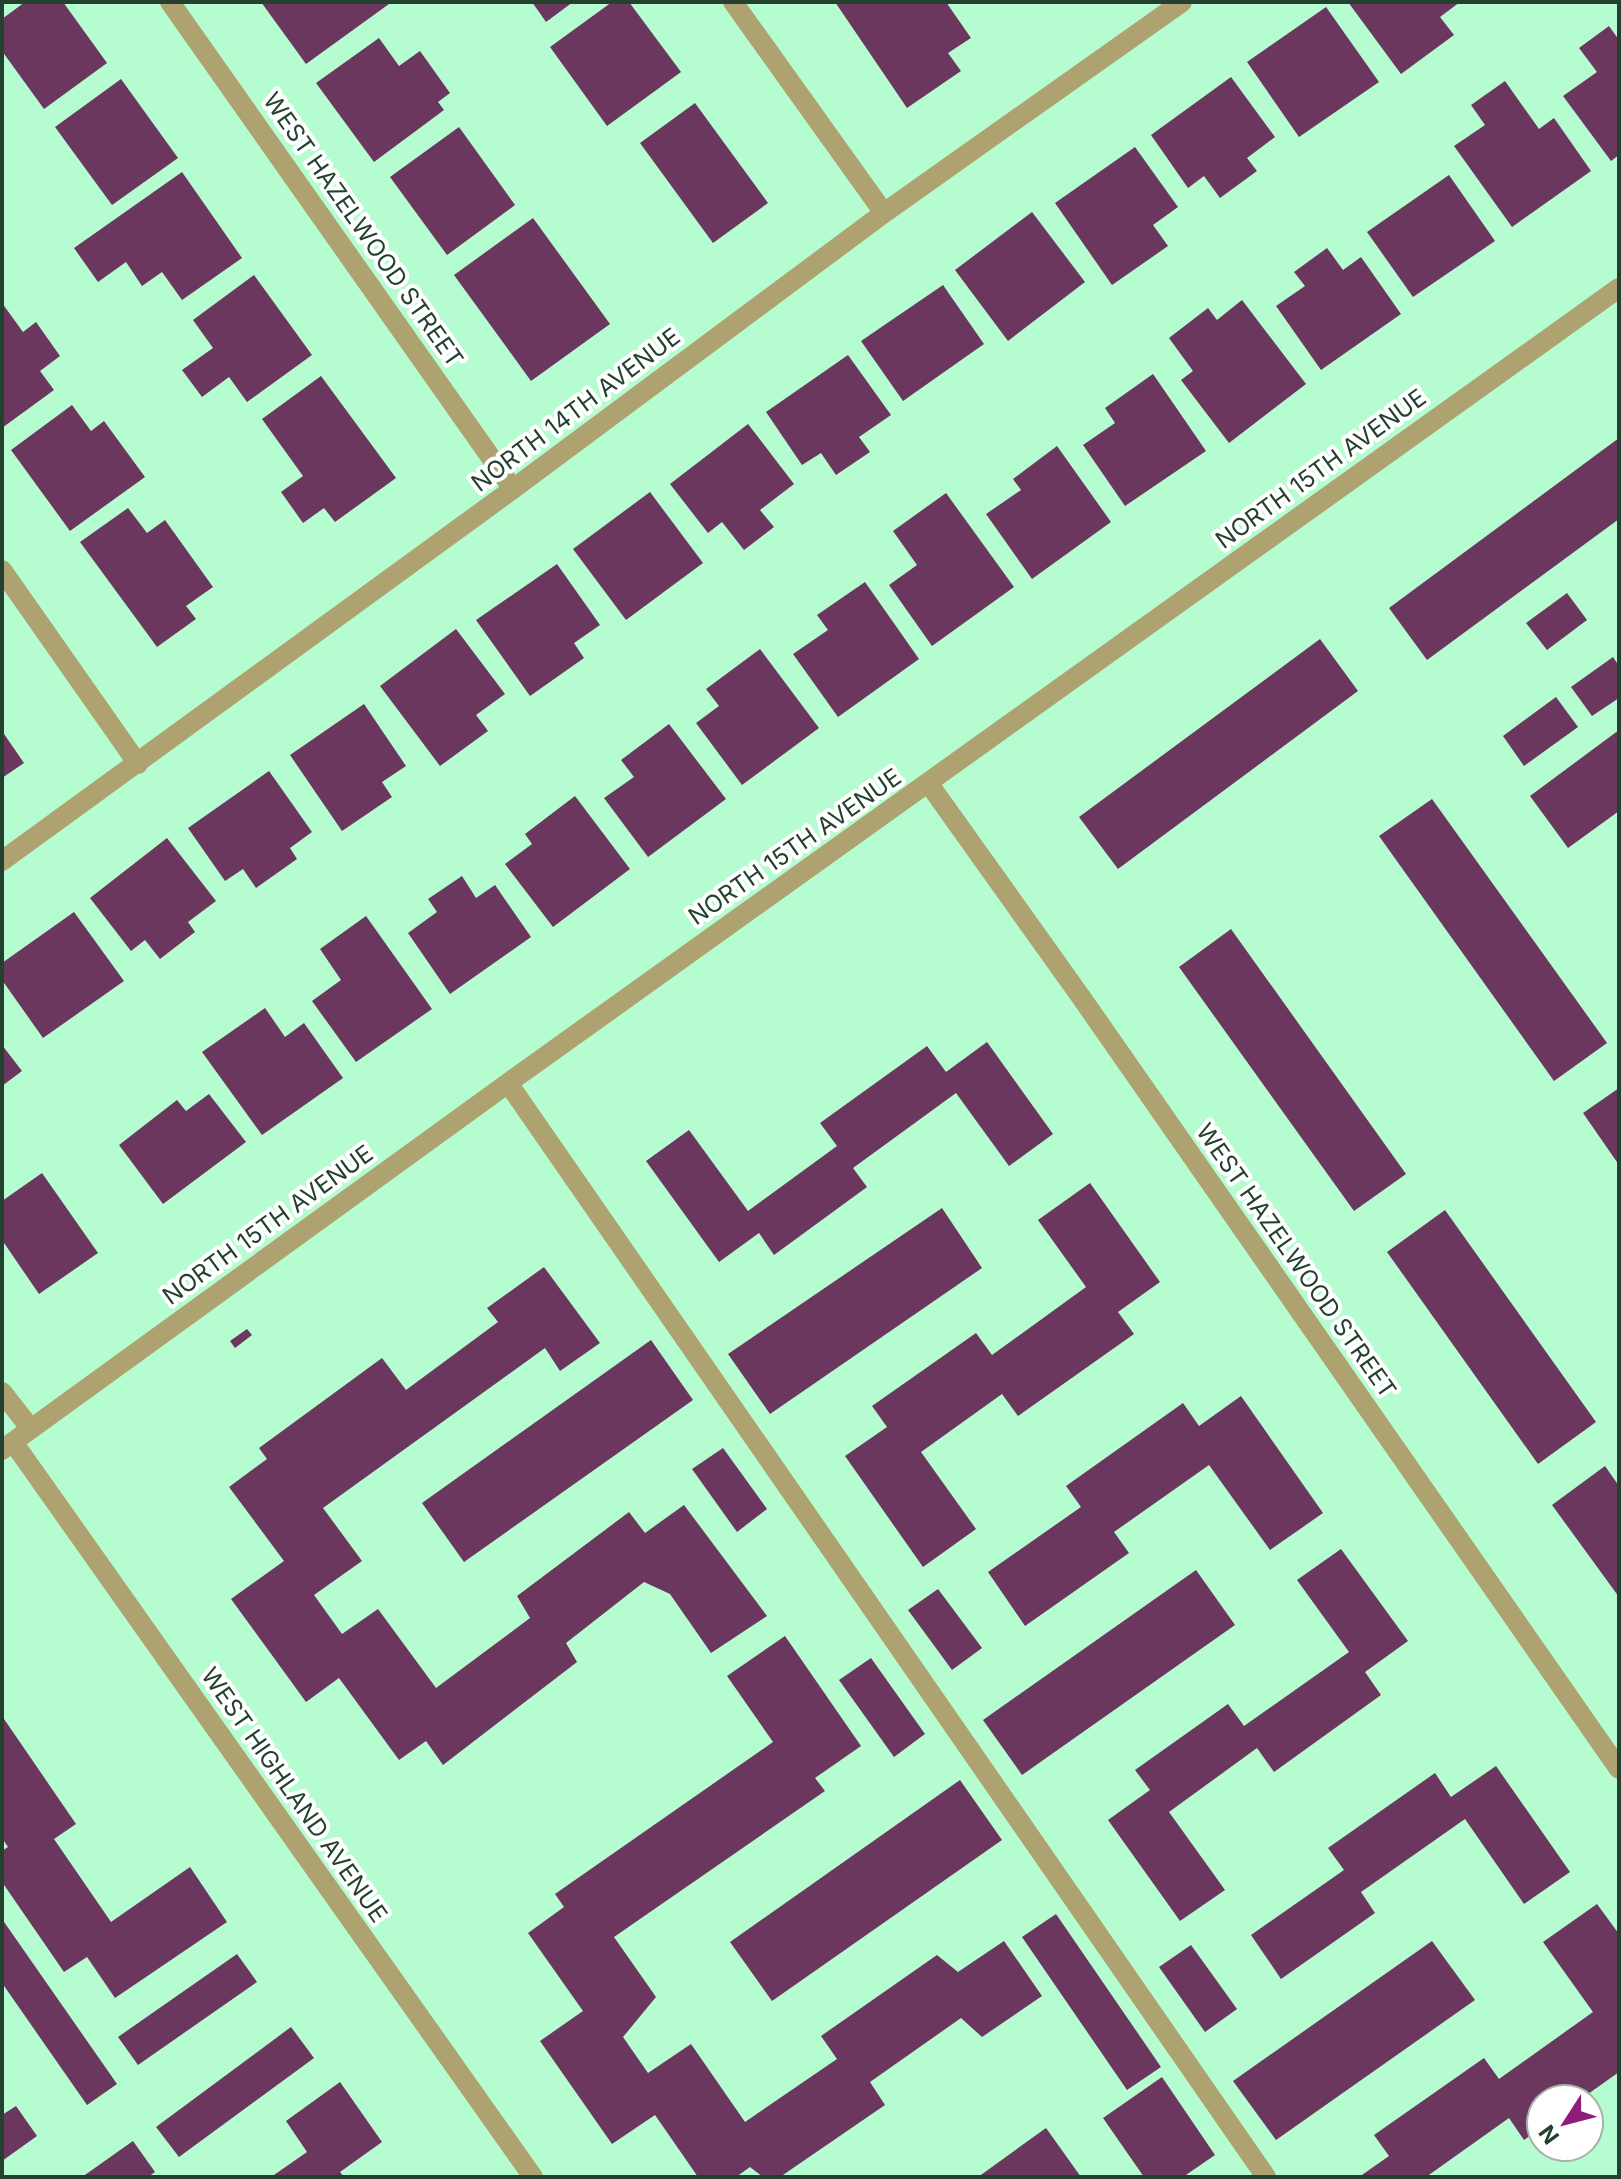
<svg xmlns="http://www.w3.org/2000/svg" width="1621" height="2179" font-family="Inter,sans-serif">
  <rect width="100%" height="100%" fill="#b5fcd0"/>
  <path fill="#6c375f" d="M25,2H63L107,63L44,109L2,51V19Z
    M261,2H388L389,4L306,64Z
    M532,2H573L546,22Z
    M612,2H629L681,72L607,126L550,47Z
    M835,2H946L971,38L948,53L961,71L907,108Z
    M1348,2H1460L1440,17L1454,35L1401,74Z
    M1326,7L1379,82L1299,137L1247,62Z
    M1609,26L1619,40V155L1611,161L1563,96L1597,72L1579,48Z
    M379,38L399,66L420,51L450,93L438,102L444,110L374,162L316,83Z
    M1231,77L1275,137L1247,158L1257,171L1220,198L1204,176L1188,188L1151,135Z
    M121,79L178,158L112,205L55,127Z
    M1505,81L1539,129L1554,118L1591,171L1512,227L1454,146L1485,125L1471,105Z
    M695,103L768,203L713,243L640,143Z
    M459,127L515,205L447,255L390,177Z
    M1135,147L1178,207L1153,225L1168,246L1112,285L1055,203Z
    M182,172L242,258L182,300L162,272L142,286L126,262L98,282L74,248Z
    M1449,175L1495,241L1413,297L1367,232Z
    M1032,212L1085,282L1008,341L955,270Z
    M533,218L610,324L531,381L454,275Z
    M1327,248L1343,270L1361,257L1401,314L1321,370L1276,306L1305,286L1294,272Z
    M254,275L312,355L247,402L229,377L202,397L182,370L213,348L193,320Z
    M943,285L984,344L903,401L861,341Z
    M1242,300L1306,384L1229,443L1181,380L1193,371L1169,338L1208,308L1217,320Z
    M2,303L23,332L36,322L60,356L40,371L54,390L2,428Z
    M848,355L891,415L859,437L870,452L836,475L821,453L802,465L766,412Z
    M1153,374L1206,451L1125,506L1083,445L1115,423L1105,408Z
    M321,376L396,478L335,522L324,508L303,523L281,492L303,476L262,419Z
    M72,405L91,431L104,421L145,477L70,531L11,450Z
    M748,424L794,484L760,510L774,527L744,550L722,522L708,533L670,484Z
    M1619,438V519L1427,660L1389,608Z
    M1057,446L1111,522L1032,579L986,514L1021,490L1013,479Z
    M650,492L703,563L626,620L573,549Z
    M946,493L1014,587L932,646L889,585L917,565L893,531Z
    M128,508L147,533L165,520L213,587L186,606L196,619L157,647L80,542Z
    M557,564L600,625L574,643L584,658L530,696L476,620Z
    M865,582L919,659L838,717L793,654L828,630L817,615Z
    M1567,593L1587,620L1547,650L1526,623Z
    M456,629L505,694L476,715L488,731L440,766L380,686Z
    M1320,639L1358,691L1118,869L1079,817Z
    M760,649L819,728L742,785L696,723L719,706L706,689Z
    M1613,657L1619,666V698L1592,716L1571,687Z
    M1556,697L1578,727L1524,766L1503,736Z
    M364,704L406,766L382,782L392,797L342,831L290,755Z
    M669,724L726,799L648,857L604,798L634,777L621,760Z
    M1619,730V811L1568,848L1530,796Z
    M2,731L24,763L2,778Z
    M269,771L312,832L290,848L297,859L256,888L243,869L225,881L188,828Z
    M575,796L630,869L553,927L505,864L532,844L525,834Z
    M1432,799L1607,1043L1554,1081L1379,836Z
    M167,838L216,901L188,922L195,932L160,959L145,940L131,951L90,898Z
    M462,876L476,898L495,885L531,937L450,994L408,933L437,912L428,899Z
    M74,912L124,981L43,1038L2,980V963Z
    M366,916L432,1009L356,1062L312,1001L341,980L320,949Z
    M1231,929L1406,1174L1354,1211L1179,967Z
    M265,1008L285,1037L304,1023L343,1078L262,1135L202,1052Z
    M987,1042L1053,1134L1009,1166L956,1093L853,1168L867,1187L774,1255L759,1233L719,1262L646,1161L689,1130L748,1211L837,1146L820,1123L927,1046L946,1072Z
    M2,1045L22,1071L2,1086Z
    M1619,1088V1165L1583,1113Z
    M209,1094L246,1142L163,1204L119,1145L177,1100L186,1111Z
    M42,1173L98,1253L39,1294L2,1240V1201Z
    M1090,1183L1160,1282L1118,1312L1134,1334L1018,1416L1002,1394L921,1452L976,1529L923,1567L845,1456L887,1427L872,1406L976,1333L992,1355L1086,1287L1038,1220Z
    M942,1208L982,1268L770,1414L728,1354Z
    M1445,1210L1596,1422L1538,1464L1387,1252Z
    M544,1267L600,1343L560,1371L545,1348L323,1508L362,1561L314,1595L342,1634L378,1609L436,1688L530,1618L517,1596L629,1512L645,1533L684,1505L767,1616L711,1653L670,1594L644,1582L566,1643L577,1662L443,1765L426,1741L399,1760L339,1678L306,1702L231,1599L284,1561L229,1487L267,1459L259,1448L382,1358L406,1390L498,1322L487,1308Z
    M247,1329L252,1335L235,1348L230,1341Z
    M651,1340L693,1400L464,1562L422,1503Z
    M1241,1396L1323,1513L1270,1550L1209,1465L1114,1532L1129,1553L1025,1626L988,1572L1081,1507L1066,1486L1183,1403L1199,1426Z
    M723,1448L767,1509L737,1532L692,1469Z
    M1605,1466L1619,1486V1597L1552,1505Z
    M1341,1549L1408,1641L1365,1672L1381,1695L1274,1772L1257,1748L1169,1812L1225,1890L1180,1921L1108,1820L1150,1790L1135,1770L1228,1704L1244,1726L1349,1652L1297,1580Z
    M1196,1570L1235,1625L1022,1775L983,1720Z
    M938,1589L982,1648L952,1670L908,1610Z
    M785,1636L861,1746L815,1778L825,1791L614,1937L656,1997L623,2037L648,2073L691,2044L745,2122L837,2059L821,2036L937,1955L958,1972L1004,1941L1042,1996L982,2037L961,2018L870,2082L885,2105L780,2177H763L750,2167L736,2177H698L655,2115L612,2144L540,2041L583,2011L528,1933L564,1907L555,1894L773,1742L727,1676Z
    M871,1658L925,1734L894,1757L839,1680Z
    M2,1716L76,1824L54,1839L111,1922L190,1867L227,1922L115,1998L87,1957L64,1972L2,1882V1851L8,1847L2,1838Z
    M1496,1766L1570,1872L1524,1904L1465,1819L1361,1892L1375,1913L1281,1979L1251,1935L1344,1870L1328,1848L1435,1773L1451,1797Z
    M960,1780L1002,1840L772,2001L730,1942Z
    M1597,1904L1619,1934V2072L1581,2099H1541V2128L1524,2140L1509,2118L1426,2177H1359L1389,2156L1374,2135L1484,2058L1499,2079L1593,2012L1543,1942Z
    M1056,1914L1161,2067L1127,2090L1022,1937Z
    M2,1919L117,2084L87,2105L2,1983Z
    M1432,1941L1475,2000L1276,2140L1233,2081Z
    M1191,1945L1237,2009L1205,2032L1159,1967Z
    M237,1954L257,1982L138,2065L118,2037Z
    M291,2027L314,2058L179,2157L156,2127Z
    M1162,2077L1215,2155L1183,2177H1144L1103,2118Z
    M340,2082L382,2142L340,2172L344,2177H271L307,2152L286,2121Z
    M16,2106L37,2136L2,2161V2115Z
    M1046,2128L1081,2177H978Z
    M133,2141L155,2172L148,2177H82Z"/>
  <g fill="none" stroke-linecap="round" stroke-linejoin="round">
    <path stroke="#aea270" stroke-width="20" d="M170,2L513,489
      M733,2L884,213
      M2,570L138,764
      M929,784L1081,997L1619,1769
      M2,861L513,489L884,213L1182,2
      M508,1083L1266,2177
      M2,1392L31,1429
      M13,1442L533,2177
      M2,1450L508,1083L1619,288"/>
  </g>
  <g text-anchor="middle" stroke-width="8" stroke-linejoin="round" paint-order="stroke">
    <g font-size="24" fill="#244130" stroke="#fff">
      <text transform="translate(363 230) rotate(55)" y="8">WEST HAZELWOOD STREET</text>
      <text transform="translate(576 410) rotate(-37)" y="8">NORTH 14TH AVENUE</text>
      <text transform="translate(1321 469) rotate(-36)" y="8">NORTH 15TH AVENUE</text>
      <text transform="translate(795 847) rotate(-35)" y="8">NORTH 15TH AVENUE</text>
      <text transform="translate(268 1225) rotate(-36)" y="8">NORTH 15TH AVENUE</text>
      <text transform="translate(1296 1261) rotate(55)" y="8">WEST HAZELWOOD STREET</text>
      <text transform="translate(294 1795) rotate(55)" y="8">WEST HIGHLAND AVENUE</text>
    </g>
  </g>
  <rect width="1621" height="2179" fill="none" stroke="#244130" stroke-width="8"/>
  <g transform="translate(1565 2123) rotate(234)"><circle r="38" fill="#ffffff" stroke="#a7b3ac" stroke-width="2"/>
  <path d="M0-6L14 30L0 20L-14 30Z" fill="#901b7a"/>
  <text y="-12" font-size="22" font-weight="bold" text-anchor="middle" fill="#244130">N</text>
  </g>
</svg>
